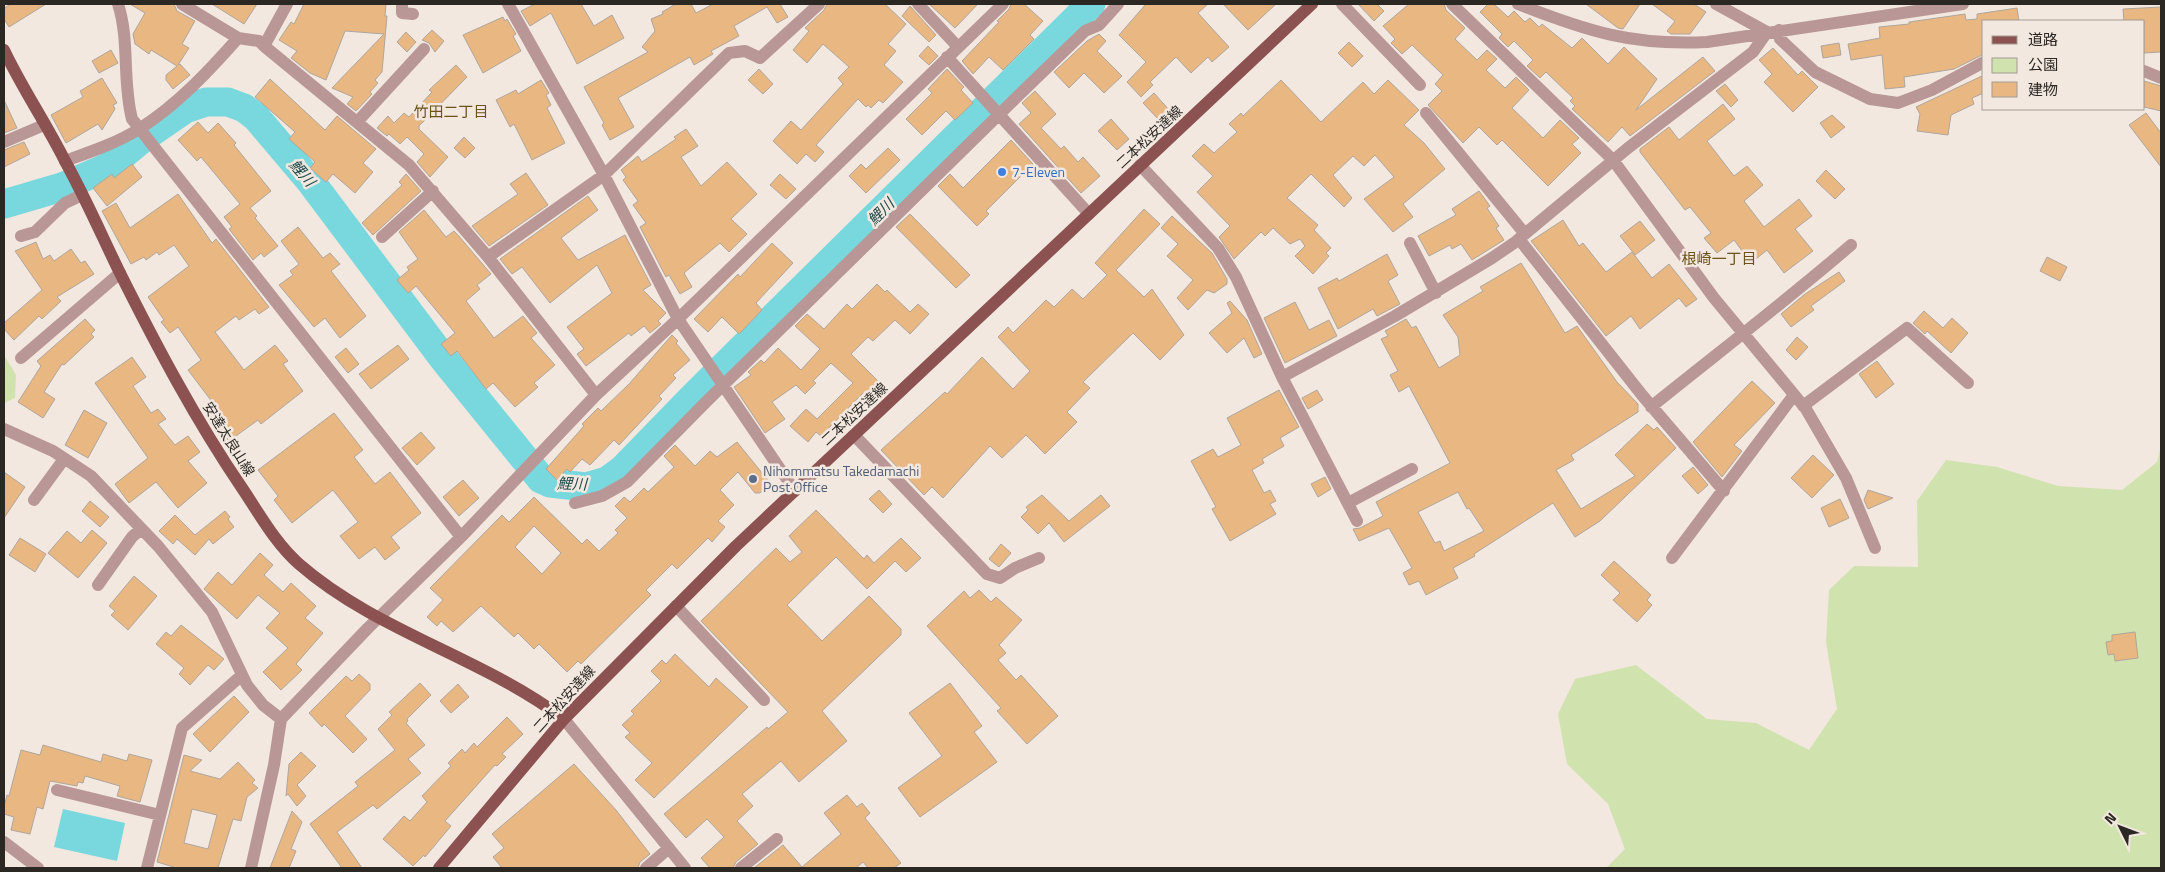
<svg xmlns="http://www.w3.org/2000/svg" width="2165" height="872" font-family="'Titillium Web','Noto Sans JP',sans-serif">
  <rect width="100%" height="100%" fill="#f2e8df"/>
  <path fill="#d0e2ae" d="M4,355L16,375L15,398L4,403Z
    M2161,446V868H1606L1625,849L1608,804L1567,764L1558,714L1575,679L1636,665L1707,719L1756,723L1809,750L1837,709L1826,642L1829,590L1854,566L1918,567L1917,501L1946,460L1997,467L2058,486L2122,490L2157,462Z"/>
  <path fill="#79d8dd" d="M63,809L125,823L117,861L54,847Z"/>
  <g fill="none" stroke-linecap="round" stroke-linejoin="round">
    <path stroke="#79d8dd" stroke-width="29" d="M4,204L62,187L108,167L143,138L185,109L206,102H228L244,108L256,117L311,182L443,358L541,479L550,483L586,487L607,481L622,470L695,395L1091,4"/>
  </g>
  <path fill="#e9b781" stroke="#afa69d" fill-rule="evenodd" d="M11,4H46L9,27L4,19V8Z
    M130,4H174L177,11L195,21L182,44L189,48L178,65L180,64L190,75L173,89L166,80V75L177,66L151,50L149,54L135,44L133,34L145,13Z
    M212,4H257L244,24Z
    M304,4H386L385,16H387L382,72L375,80L378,83L370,92L372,94L356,111L347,104L353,97L332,88L384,34L345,31L326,80L310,73L291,58L297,51L279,40L291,22L294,24Z
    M535,4H581L594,26L612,15L624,38L577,64L551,13L530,26L521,11Z
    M676,4H691L696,13L713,4H780L788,17L777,23L767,7L734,26L739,36L711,51L713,54L694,65L690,57L618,98L634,127L610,140L602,125L604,123L584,87L648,52L642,47L655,31L651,19L663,14L662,12Z
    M827,4H885L906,24L888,44L896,51L884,65L903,82L883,103L879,100L871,108L868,105L866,107L858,99L816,145L824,152L815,162L806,154L797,164L773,141L791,121L801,130L843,84L838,78L849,67L823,44L807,63L793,50L809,31L805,28L824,10Z
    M929,4H978L955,28Z
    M1011,4H1024L1043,21L1030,35L1034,39L1003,70L989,57L973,74L962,61L999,22L997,21L1009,9Z
    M1146,4H1208L1198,13L1229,47L1212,62L1208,57L1191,73L1176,57L1150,82L1153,85L1141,97L1127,82L1146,62L1119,35Z
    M1223,4H1276L1248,30Z
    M1358,4H1377L1384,11L1374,21Z
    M1409,4H1444L1446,10L1465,28L1455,39L1477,60L1487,50L1497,59L1486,70L1505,88L1516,77L1529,90L1512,108L1543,138L1560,120L1579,138L1572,144L1581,153L1548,186L1502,140L1497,145L1479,127L1463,143L1428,105L1442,91L1435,84L1443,75L1412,45L1402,54L1391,43L1395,39L1383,26Z
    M1488,4H1494L1508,17L1514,11L1525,22L1530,18L1539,27L1542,24L1572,48L1582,38L1608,64L1624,47L1657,79L1636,110L1703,57L1715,71L1630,136L1622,127L1608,142L1572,109L1575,106L1570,101L1573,98L1546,72L1540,78L1527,66L1533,60L1514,41L1508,47L1499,38L1502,34L1480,12Z
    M1586,4H1640L1623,29L1618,28Z
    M1652,4H1694L1706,12L1690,34H1671L1667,31L1675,21Z
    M910,6L936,35L929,42L902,16Z
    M2161,7V52L2144,53V21H2124L2123,9Z
    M2017,8L2019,21H1984V54L1954,69L1904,77L1905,87L1885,89L1882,55L1851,60L1848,44L1880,38L1879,27L1909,24V22L1965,14L1966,20L1977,19V14Z
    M503,17L505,21L507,19L516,34L513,36L521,51L483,73L463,35Z
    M432,30L444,41L435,52L429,43L422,40Z
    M406,32L416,42L407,52L397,42Z
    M1099,34L1106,41L1097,51L1122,76L1104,93L1084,73L1069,88L1054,72L1087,41Z
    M1349,42L1363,56L1352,67L1338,53Z
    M1839,43L1841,55L1823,58L1821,46Z
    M928,46L938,56L929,65L919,56Z
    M1773,48L1798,75L1802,71L1818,87L1793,112L1764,82L1772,74L1759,60Z
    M111,50L118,63L99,73L92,61Z
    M456,65L467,77L419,126V129L448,157L430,177L417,162L424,154L407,137L400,144L389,134L387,136L377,128L388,116L394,123L404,113L409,117L432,92L429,90Z
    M759,69L773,84L763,94L748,80Z
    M947,69L964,87L961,90L973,103L955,120L946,111L922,135L906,119L932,93L928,89Z
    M1984,75V93L1972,98L1974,104L1951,115L1948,135L1917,131L1920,114L1916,107Z
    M102,78L117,103L113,105L115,109L102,130L98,124L66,143L51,115L83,97L80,91Z
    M270,79L325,130L337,116L376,149L363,163L373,172L355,193L333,174L326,182L310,168L315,162L289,139L295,132L255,97Z
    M541,80L549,93L546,95L551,105L547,108L565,143L532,160L514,124L510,127L496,100L516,90L518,94Z
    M1281,80L1321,122L1363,82L1374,94L1388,80L1419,110L1404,125L1424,143L1445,169L1403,204L1413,217L1393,232L1364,199L1394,177L1375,155L1364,166L1353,156L1333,175L1352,198L1344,207L1311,174L1287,198L1318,225L1314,230L1331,248L1326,253L1329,256L1313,274L1295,256L1305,246L1300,239L1290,244L1273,228L1265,236L1261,232L1234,259L1219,237L1230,226L1197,192L1213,176L1192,156L1204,144L1214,153L1237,132L1229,124L1241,113L1243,116Z
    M2144,81L2161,86V111L2144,107Z
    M1725,84L1738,100L1731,107L1716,91Z
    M1035,91L1056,114L1041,128L1061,149L1064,146L1078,162L1083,157L1100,176L1081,193L1019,124L1031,113L1022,103Z
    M1154,93L1170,111L1159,120L1143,103Z
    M4,100L17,128L4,133Z
    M1723,104L1735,119L1707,141L1734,176L1747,166L1763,185L1744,201L1764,227L1799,199L1812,216L1795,229L1813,251L1784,273L1767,250L1751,263L1734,240L1717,253L1704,238L1711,233L1690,207L1685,210L1640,152V149L1669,127L1679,140Z
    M2146,113L2161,133V167L2129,125Z
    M1832,115L1845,127L1831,138L1820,123Z
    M1111,119L1129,139L1117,150L1098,131Z
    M198,122L208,133L218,123L236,143L234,145L271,191L250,208L257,216L255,218L278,246L264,257L261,253L253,260L229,229L232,227L224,217L240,204L201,157L197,161L178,140Z
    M686,129L698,146L681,157L701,186L727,162L757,194L731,219L747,234L729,252L720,243L684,273L692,287L680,294L669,275L666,277L640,227L646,223L633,205L638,201L623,180L626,177L621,170L638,156L642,162L676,139L674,137Z
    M464,137L475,148L465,158L454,148Z
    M1011,140L1033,164L986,211L989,214L977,226L938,186L950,174L963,188Z
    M24,142L30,154L4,167V150Z
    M888,148L900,160L866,193L849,176L861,164L866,169Z
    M132,164L142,177L107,206L93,188L112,174L114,178Z
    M1826,170L1845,189L1835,199L1816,181Z
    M526,173L548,205L489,246L472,226L518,194L510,184Z
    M406,174L421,191L373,235L362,223L402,185L399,182Z
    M780,174L796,189L786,199L770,185Z
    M1479,191L1490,206L1487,208L1499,226L1496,228L1504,240L1472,260L1461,244L1452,249L1450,245L1429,256L1418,236L1456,215L1452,209Z
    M178,194L212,243L216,239L269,307L259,314L255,309L239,320L236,316L215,332L244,370L275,345L288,361L283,364L303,391L261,424L258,420L229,441L217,425L225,419L188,370L201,360L178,327L170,333L161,322L164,320L148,297L189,266L174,245L159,255L157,252L146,260L144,257L131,264L102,211L116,203L130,228Z
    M588,196L598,210L561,238L578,260L625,235L651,285L643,290L666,313L658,321L661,324L650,333L644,326L631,336L629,333L586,366L577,354L584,349L567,327L612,293L597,265L550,303L522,267L512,274L500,259Z
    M1144,209L1160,224L1116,270L1144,297L1152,289L1184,335L1160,360L1133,333L1083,382L1090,388L1067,412L1077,422L1045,454L1026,435L1002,458L990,446L943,498L932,487L924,495L881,450L945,392L947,394L982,357L1013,389L1030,371L998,337L1008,327L1013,333L1046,300L1054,307L1072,289L1083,299L1107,275L1095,263Z
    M424,210L446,237L454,231L458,235L491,274L477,285L480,289L466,301L494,338L523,316L537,333L531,338L555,365L534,383L538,387L515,407L493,383L486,389L457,351L451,356L441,344L455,333L416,286L408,293L397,280L409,270L407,267L418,259L399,232Z
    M910,214L970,275L956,288L896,227Z
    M1172,216L1212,253L1227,279V284L1214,293L1207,290L1188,310L1177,298L1193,280L1167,256L1178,244L1161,228Z
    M1563,220L1579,246L1583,243L1606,272L1632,252L1652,278L1669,264L1697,299L1686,307L1679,298L1640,329L1631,316L1606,336L1531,241Z
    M1640,221L1655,240L1635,255L1620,236Z
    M298,227L323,258L330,253L340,264L331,271L366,316L340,338L325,318L314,327L279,285L293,275L290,271L299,264L281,241Z
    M36,242L43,259L50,255L54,261L71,249L81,263L85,261L94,274L57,297L61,301L42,319L39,316L14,340L4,329V323L42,290L15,251Z
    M772,243L793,263L756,303L762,310L739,334L722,317L708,332L694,319L738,274L740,277Z
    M1387,254L1398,275L1388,281L1400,304L1377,316L1373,309L1338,329L1318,288L1337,278L1339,281Z
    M2047,257L2067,267L2060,281L2040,271Z
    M1521,263L1565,333L1577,326L1617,382L1638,404V412L1571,455L1574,460L1556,470L1581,509L1635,476L1615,455L1647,424L1654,430L1657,427L1676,448L1600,521L1575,537L1553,503L1474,554L1475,556L1453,568L1458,578L1426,595L1419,581L1409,585L1403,573L1412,568L1389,528L1359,541L1353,529L1360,528L1383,516L1376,502L1450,463L1409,386L1399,392L1390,375L1398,371L1381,339L1388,336L1385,331L1406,319L1412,328L1416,326L1439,368L1460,355L1458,337L1443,315L1483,291L1480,287ZM1458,492L1467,509L1469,508L1484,531L1444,551L1440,541L1435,543L1418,512Z
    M1839,272L1845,281L1811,306L1814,310L1791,327L1781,314L1805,294Z
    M877,284L885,292L887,290L910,312L918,304L929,314L910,334L895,320L873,341L868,337L851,354L879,382L866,394L864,392L821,436L816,432L808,442L790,426L806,409L817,419L853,383L831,363L813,381L816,383L805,394L796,385L772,402L785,419L765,433L734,387L751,375L748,372L761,360L764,363L778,348L801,370L820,349L795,326L807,314L824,329L847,304L852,309Z
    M1230,301L1247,320L1262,354L1254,358L1244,338L1227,353L1209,333L1232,313L1227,303Z
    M1295,302L1309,330L1329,320L1337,336L1285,363L1264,318Z
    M1924,311L1943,328L1952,318L1968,333L1951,353L1927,331L1925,334L1913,323Z
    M85,319L95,330L91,334L94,337L64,365L62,364L44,392L55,399L43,418L18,402L41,366L37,361Z
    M672,335L678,341L676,343L690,360L673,375L676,378L659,396L662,399L619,445L614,440L590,465L582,459L570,472L567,469L557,480L546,469L584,426L582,424L598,408L601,411L629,384Z
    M1797,337L1808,347L1796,360L1786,350Z
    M398,345L409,359L371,389L359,374Z
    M346,348L359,364L348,373L335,357Z
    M132,357L146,377L133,386L151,413L158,409L166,419L158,424L175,445L188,436L200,452L188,461L207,483L178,508L156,482L129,503L115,484L148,458L95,383Z
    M1877,361L1894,384L1876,398L1859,374Z
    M1752,381L1775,403L1734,445L1742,451L1722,477L1693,442Z
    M1279,390L1299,427L1280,438L1284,446L1262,459L1264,463L1252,470L1264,493L1270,490L1276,501L1270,504L1276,514L1230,541L1212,509L1216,507L1191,461L1213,449L1218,457L1241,445L1227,418Z
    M1317,390L1323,400L1308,409L1302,398Z
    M84,410L107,423L88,458L65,445Z
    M334,413L363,450L354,457L375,484L390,472L421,513L391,537L400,548L385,560L375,547L359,559L340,536L358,522L333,490L292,523L274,500L278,496L258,470Z
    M421,432L435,448L417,465L402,448Z
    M737,442L771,484L760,493H755L738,472L720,490L734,505L718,521L725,527L712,542L708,538L677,569L672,564L646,590L651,595L581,664L578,661L567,672L539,644L534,649L518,633L514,637L481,606L453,632L441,621L437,626L427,617L443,600L430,588L502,515L509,522L534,497L582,544L587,539L599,551L618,533L615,530L627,518L615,506L624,497L630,502L644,488L648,492L674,467L664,456L675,445L695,466L710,451L717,457ZM534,526L561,553L542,574L515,547Z
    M1813,455L1834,475L1812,498L1791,478Z
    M1693,467L1708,485L1698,494L1682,476Z
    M4,472L25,487L4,518Z
    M1325,477L1331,489L1318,497L1311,484Z
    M463,480L479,498L459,516L443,497Z
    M879,490L892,504L883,513L869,499Z
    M1868,490L1893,498L1868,509L1864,500Z
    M1042,495L1069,521L1101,495L1110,506L1064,542L1049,523L1038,534L1021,517L1028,510L1026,507Z
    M1840,499L1849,518L1829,527L1821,508Z
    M90,501L109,517L100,527L82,511Z
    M816,510L864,559L867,555L874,563L901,538L921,558L906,572L895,561L867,589L836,557L787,605L822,641L869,596L901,629V635L822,711L847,741L799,782L781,761L742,794L753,806L737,821L758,844L736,862L733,868H710L701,858L724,837L707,819L686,838L664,814L767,727L768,729L788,712L701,621L776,548L790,562L802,552L789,536Z
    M225,511L230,517L228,519L234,527L213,544L209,539L195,555L177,539L173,544L159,531L175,515L195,535Z
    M92,530L107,543L78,578L48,553L67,531L81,543Z
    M20,538L46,554L35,572L9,555Z
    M1001,544L1011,553L999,567L989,559Z
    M260,553L273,565L264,575L283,592L291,583L316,606L305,618L323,633L296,664L302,670L281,690L263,672L288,648L266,628L280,613L258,595L237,619L204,589L218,572L232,585Z
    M1614,561L1651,595L1647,600L1652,605L1637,622L1613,600L1620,593L1601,575Z
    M134,576L157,596L128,630L111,615L115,611L109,606Z
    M979,590L991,602L996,597L1022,620L999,645L1006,653L998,660L1016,680L1021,675L1058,716L1027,744L997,711L1001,708L927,626L964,591L970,598Z
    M181,625L224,659L214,670L208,665L190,685L179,674L184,668L156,644L166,632L171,636Z
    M2135,632L2138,658L2115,661L2114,654L2108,655L2106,642L2112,641V635Z
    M675,654L709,687L716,678L748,707L654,798L635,780L652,763L625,737L630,733L622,725L634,714L631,711L661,681L651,671L662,660L666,664Z
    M359,674L370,684V690L345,716L367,739L353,753L324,724L322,727L309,713L346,676L352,681Z
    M420,683L431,695L407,719L408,721L406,723L425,745L408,759L421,773L377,809L373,805L337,832L362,868H342L310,824L358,786L355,782L395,750L378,729L392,715L389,712Z
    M950,683L982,726L974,732L997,762L920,817L898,788L942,756L909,713Z
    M458,684L469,697L451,713L440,701Z
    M234,696L249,712L210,752L193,734Z
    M507,717L523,734L502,754L506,757L497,766L495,765L445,821L451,826L425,857L424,855L413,866L383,839L404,816L410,821L427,802L422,796L451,766L448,763L462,749L465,753L474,743L477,747Z
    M43,745L101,762L103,754L127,761L129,754L152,760L140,802L117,796L120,786L85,776L83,783L78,782L77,786L50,781L43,809L37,807L30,834L11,830L14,817L4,814V806L7,795L9,796L21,750L40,755Z
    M301,752L316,766L297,785L306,796L297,806L288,794L286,796L289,764Z
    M184,755L202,760L190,771L220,779L238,762L255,780L252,783L258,788L247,797L241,821L233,819L218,868H177L157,862ZM192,809L217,815L208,849L184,843Z
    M574,764L616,810L650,854L640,862L638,868H502L493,857L504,848L492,834Z
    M847,795L857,807L862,803L870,813L865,818L901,863L894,868H868L863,862L856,868H754L783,845L802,867L841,834L824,813Z
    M292,811L302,822L291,849L296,851L289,868H270Z"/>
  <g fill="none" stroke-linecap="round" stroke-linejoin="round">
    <path stroke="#b99796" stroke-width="12" d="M118,4C130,41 122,81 132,119L461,537
      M402,4V13L413,14
      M508,4L604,175L678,319L795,491
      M918,4L958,47
      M1342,4L1420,85
      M1452,4L1613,160L1714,298L1806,409L1846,478L1875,548
      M1518,4C1586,31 1633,46 1707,42L1963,4
      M1779,30L1780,39L1815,72L1870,99L1898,103L1932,90L1984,62
      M238,38L259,41L264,46L287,4
      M264,46L409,165L488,257L596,395
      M947,57L1089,214
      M2144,71L2161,78
      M1426,113L1525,234
      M358,121L424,49
      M4,142L44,125
      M65,161C90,152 117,143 139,129C177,105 209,71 238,38L182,4
      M1140,165L1218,248L1236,277L1282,377L1357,521
      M21,236L35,232L65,203L82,195
      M382,237L433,191
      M1519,239L1642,395L1724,491
      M1410,243L1436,293
      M488,257L604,175L729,53L745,51L760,58L819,4
      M21,358L120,273
      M1282,377L1395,316L1492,258L1514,243L1628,148L1753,52L1767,32L1716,4
      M1803,406L1907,328L1968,383
      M1651,407C1718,353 1786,301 1851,245
      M4,429L53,451L91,476L158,546L212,612L247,685L263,705L281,719
      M854,435L987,574L1000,578L1015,568L1039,558
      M34,500L64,459
      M575,503L602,496L627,482L707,401L1022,92L1085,31L1099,25L1118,4
      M1348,503L1412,469
      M1672,558L1794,395
      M98,585L132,537L141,529
      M676,606L764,700
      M564,719L685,868
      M57,790L160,815
      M4,842L38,868
      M147,868L182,728L242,675
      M251,868L274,765L281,719L368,628L461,537L596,395L678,319L1003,4
      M646,868L669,848
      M741,868L777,839"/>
    <path stroke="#8b5251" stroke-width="12" d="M4,50C22,88 46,123 65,161C85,197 101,234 119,271C156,345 195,419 242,488C259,513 275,543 299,564C377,632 482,657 564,719
      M439,868L564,719L736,546L1312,4"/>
  </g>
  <circle fill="#3f7fe0" stroke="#f2e8df" stroke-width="2" cx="1002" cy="172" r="5"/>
  <circle fill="#5c6f8a" stroke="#f2e8df" stroke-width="2" cx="753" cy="479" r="5"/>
  <g text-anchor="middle" stroke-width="5" stroke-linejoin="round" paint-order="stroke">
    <g font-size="14" fill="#2b2824" stroke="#f2e8df">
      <text transform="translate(1149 137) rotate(-43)" y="5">二本松安達線</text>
      <text transform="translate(854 414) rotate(-43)" y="5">二本松安達線</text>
      <text transform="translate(229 439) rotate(58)" y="5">安達太良山線</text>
      <text transform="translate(564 699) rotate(-48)" y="5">二本松安達線</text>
    </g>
    <g font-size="14" fill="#366cbe" stroke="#f2e8df" text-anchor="start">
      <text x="1012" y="177">7-Eleven</text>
    </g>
    <g font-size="14" fill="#4e5e75" stroke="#f2e8df" text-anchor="start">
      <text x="763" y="476">Nihommatsu Takedamachi<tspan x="763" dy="16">Post Office</tspan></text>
    </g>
    <g font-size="15" fill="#6b5319" stroke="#f2e8df">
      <text x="451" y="117">竹田二丁目</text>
      <text x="1719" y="264">根崎一丁目</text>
    </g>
    <g font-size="15" font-style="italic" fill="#1f4b4d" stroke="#f2e8df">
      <text transform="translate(302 173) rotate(49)" y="5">鯉川</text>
      <text transform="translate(881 212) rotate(-45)" y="5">鯉川</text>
      <text transform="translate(572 484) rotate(2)" y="5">鯉川</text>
    </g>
  </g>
  <rect width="2165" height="872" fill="none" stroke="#2b2824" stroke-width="10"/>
  <rect x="1982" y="20" width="162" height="90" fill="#f2e8df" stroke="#a29b94"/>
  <rect x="1992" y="36" width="25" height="8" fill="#8b5251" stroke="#a29b94"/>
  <text x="2028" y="45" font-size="15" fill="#2b2824">道路</text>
  <rect x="1992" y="58" width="25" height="15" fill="#d0e2ae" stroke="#a29b94"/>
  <text x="2028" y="70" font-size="15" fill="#2b2824">公園</text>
  <rect x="1992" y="82" width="25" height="15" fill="#e9b781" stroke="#a29b94"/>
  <text x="2028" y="95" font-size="15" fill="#2b2824">建物</text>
  <g transform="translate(2120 827) rotate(312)" stroke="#f2e8df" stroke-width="4" paint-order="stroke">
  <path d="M0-4L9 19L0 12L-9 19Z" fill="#2b2824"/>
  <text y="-8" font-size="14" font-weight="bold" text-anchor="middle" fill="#2b2824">N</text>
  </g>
</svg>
